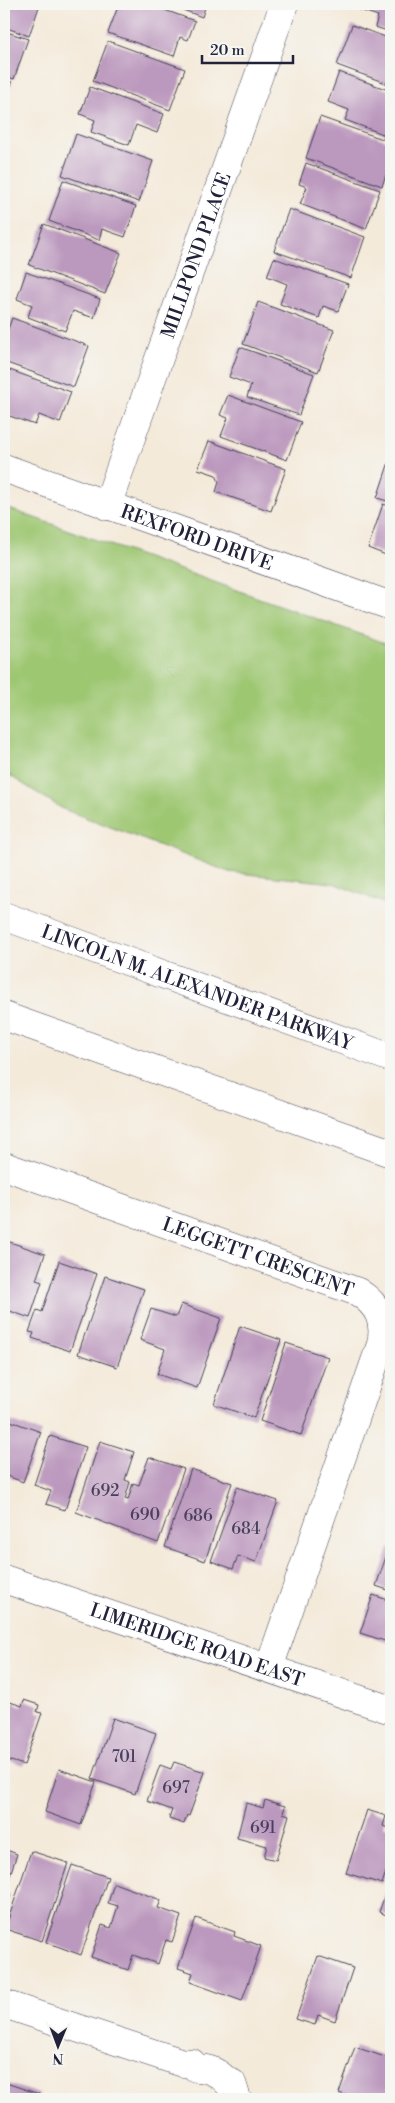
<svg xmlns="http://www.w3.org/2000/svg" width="395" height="2103" font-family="'Libre Bodoni',serif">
  <rect width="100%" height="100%" fill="#f6f6f2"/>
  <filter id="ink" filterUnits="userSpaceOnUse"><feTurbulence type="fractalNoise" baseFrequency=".02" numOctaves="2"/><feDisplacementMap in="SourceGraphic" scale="10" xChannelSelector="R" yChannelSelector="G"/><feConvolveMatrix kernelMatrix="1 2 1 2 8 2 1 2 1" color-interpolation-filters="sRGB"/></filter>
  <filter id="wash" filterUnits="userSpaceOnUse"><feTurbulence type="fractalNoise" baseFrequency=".0096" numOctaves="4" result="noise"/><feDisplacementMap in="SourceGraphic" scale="20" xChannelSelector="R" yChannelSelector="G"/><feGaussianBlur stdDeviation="1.12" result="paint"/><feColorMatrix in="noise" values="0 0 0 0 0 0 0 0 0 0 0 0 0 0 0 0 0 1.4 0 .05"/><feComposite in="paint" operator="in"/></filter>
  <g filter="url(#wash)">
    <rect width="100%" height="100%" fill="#f4eada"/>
    <path fill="#9ec772" stroke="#607456" d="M4,507L385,643L391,650V906L333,883L229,872L63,809L4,772Z"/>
    <g id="blocks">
      <path fill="#bb98be" d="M4,4H40L29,36L4,27Z
        M119,4H148L195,21L188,40L180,37L174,56L108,33Z
        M167,4H206L202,17Z
        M359,4H391V32L375,27L378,16L357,9Z
        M352,25L391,39V85L337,65Z
        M4,31L28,39L14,79L4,76Z
        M108,41L185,69L170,110L93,81Z
        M339,72L391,91V137L345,120L349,110L328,102Z
        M4,79L12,82L4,105Z
        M90,87L164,114L157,133L136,125L129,145L91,132L95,120L80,114Z
        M320,117L391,142V161L382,186L306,158Z
        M76,134L153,161L139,202L62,175Z
        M306,163L380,190L366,229L300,204L307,187L299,184Z
        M63,180L136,206L125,237L102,229L99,240L49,221Z
        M289,209L365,237L351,278L274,251Z
        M44,224L121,253L105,294L29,265Z
        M274,258L348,284L338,311L323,306L319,318L280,304L287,284L267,276Z
        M26,272L100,299L94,318L73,311L65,331L28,317L32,305L17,299Z
        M258,302L334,330L318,372L243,344Z
        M12,318L89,346L74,387L4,362V340Z
        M240,347L314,374L299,415L247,397L251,385L229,377Z
        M4,368L71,392L60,423L39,415L35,425L4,414Z
        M228,395L301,422L287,460L221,436L228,418L220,415Z
        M209,441L286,469L271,511L216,492L219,482L216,475L198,469Z
        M390,459L391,460V502L377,498Z
        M383,504L391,507V557L368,548Z
        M4,1240L45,1254L36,1280L42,1282L30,1318L4,1309Z
        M59,1261L97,1274L70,1351L32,1338L34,1333L29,1332L37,1310L42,1312Z
        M105,1276L144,1289L117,1367L78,1354Z
        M181,1304L221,1318L197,1388L157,1374L165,1349L140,1340L151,1309L176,1317Z
        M240,1326L281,1340L254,1418L214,1404Z
        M286,1343L328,1357L301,1435L260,1421Z
        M5,1419L41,1432L23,1482L7,1476L4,1483Z
        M50,1436L86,1447L65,1510L46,1504L51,1491L34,1485Z
        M100,1441L134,1452L125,1480L130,1482L125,1499L128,1500L133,1483L139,1485L149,1457L184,1469L158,1543L76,1512Z
        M191,1469L232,1483L205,1561L165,1547Z
        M237,1487L278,1501L256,1562L238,1556L233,1569L211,1561Z
        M389,1548L391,1549V1591L376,1586Z
        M373,1595L391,1601V1643L360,1633Z
        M24,1700L39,1705L37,1712L42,1713L24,1765L4,1759V1711L7,1701L22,1706Z
        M113,1718L156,1733L135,1794L92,1779Z
        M174,1762L205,1772L189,1816L187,1815L184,1824L169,1819L172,1810L147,1801L160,1765L171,1769Z
        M59,1769L96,1782L81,1825L45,1812Z
        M265,1800L285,1806L283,1813L289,1815L276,1860L264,1857L267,1846L237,1838L246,1803L263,1808Z
        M367,1810L386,1816L383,1826L391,1829V1857L382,1884L346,1873Z
        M4,1849L17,1854L4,1893L10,1895L4,1912Z
        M31,1851L68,1863L42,1941L5,1929Z
        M72,1865L108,1877L81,1955L46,1942Z
        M391,1878V1917L379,1912Z
        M114,1883L161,1900L158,1908L181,1916L172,1942L166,1940L158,1964L133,1955L128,1970L91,1957L102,1925L111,1928L118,1906L108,1903Z
        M196,1918L235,1932L234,1936L261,1946L242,2001L190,1982L193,1973L178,1968Z
        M318,1956L353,1968L335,2021L318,2015L315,2025L296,2019Z
        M355,2047L391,2059V2099H357L339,2093Z
        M6,2083L39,2094L38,2099H4Z"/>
    </g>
  </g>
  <g filter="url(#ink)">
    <use href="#blocks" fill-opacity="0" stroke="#424053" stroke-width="1"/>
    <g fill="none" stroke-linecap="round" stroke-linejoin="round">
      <g stroke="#424053" stroke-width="29">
        <g id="street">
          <path id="s1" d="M4,468L391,606"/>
          <path id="s2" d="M107,506L284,4"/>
          <path id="s3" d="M4,1166L358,1292C378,1305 386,1320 381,1344L269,1668"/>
          <path id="s4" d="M4,1579L391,1710"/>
          <path d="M4,2004L183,2063H192L196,2068C210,2068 220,2073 228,2083H232L237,2099"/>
        </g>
      </g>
      <g stroke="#424053" stroke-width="29">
        <g id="highway">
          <path id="s5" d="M4,916L391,1058"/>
          <path d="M4,1016L391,1153"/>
        </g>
      </g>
      <use href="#street" stroke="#fff" stroke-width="28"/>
      <use href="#highway" stroke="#fff" stroke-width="28"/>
    </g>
  </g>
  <g text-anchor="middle" stroke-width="4.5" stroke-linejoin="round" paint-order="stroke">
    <g font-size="16" fill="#48405c">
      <text x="105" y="1496">692</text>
      <text x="145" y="1520">690</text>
      <text x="198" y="1521">686</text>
      <text x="246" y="1534">684</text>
      <text x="124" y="1762">701</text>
      <text x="176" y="1793">697</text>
      <text x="263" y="1833">691</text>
    </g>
    <g font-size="19" fill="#22223b" stroke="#f6f6f2">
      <text dy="7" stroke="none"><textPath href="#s2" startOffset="266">MILLPOND PLACE</textPath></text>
      <text dy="7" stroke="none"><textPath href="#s1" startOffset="205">REXFORD DRIVE</textPath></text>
      <text dy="7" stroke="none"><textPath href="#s5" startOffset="206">LINCOLN M. ALEXANDER PARKWAY</textPath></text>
      <text dy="7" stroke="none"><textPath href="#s3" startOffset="270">LEGGETT CRESCENT</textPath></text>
      <text dy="7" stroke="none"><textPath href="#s4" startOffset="204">LIMERIDGE ROAD EAST</textPath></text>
    </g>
  </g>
  <rect width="395" height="2103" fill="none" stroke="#f6f6f2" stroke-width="20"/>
  <g transform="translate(58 2046) rotate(181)" stroke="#f6f6f2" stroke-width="4" paint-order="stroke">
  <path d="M0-4L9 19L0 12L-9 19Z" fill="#22223b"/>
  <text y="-8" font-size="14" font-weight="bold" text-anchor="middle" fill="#22223b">N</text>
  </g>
  <path d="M202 55v8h91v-8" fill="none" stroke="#22223b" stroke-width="2.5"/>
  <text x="210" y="55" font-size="15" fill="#22223b" stroke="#f6f6f2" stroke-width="4" paint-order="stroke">20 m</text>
</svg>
